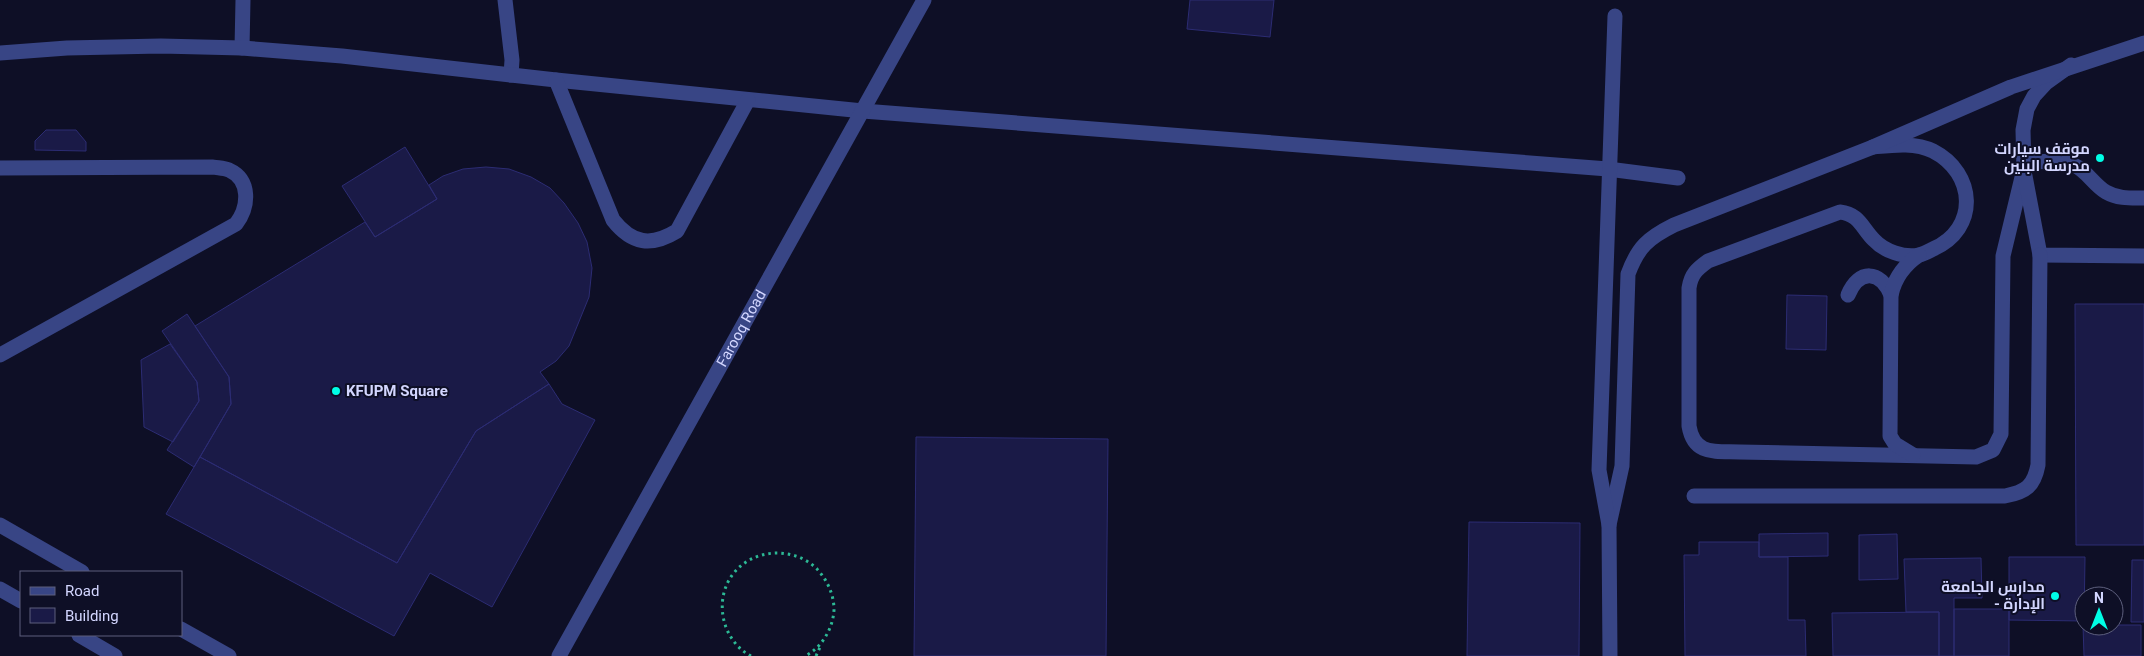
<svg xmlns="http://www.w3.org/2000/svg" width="2144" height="656" font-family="Roboto,Cairo,sans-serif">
  <rect width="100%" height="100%" fill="#0e0f26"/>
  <path fill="#1a1a47" stroke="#2c2c73" d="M1190,0H1274L1270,37L1187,29Z
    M46,130H76L86,142V151L35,150V141Z
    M405,147L437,199L375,237L342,186Z
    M486,167L509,169L531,177L550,188L564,203L578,223L587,242L592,268L589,297L569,346L556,361L540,372L549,384L476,431L397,563L200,457L231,404L229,377L195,326L365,222L375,237L437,199L429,185L443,176L463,169Z
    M1787,295L1827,296L1826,350L1786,349Z
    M2075,304H2144V545H2076Z
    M187,314L229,377L231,404L194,467L167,450L199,401L197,382L162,331Z
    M170,344L197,382L199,401L173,442L144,427L141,360Z
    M549,384L562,404L595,420L492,607L430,573L394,636L166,514L200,457L397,563L476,431Z
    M916,437L1108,439L1106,656H914Z
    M1469,522L1580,523L1579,656H1467Z
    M1828,533V556L1759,557V534Z
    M1897,534L1898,579L1859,580V535Z
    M1699,542H1759V557H1788V620H1805L1806,656H1685L1684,555H1699Z
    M2009,557H2085L2084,621L2009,620Z
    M1981,558L1982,598H1954V656H1939V612H1906L1904,559Z
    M2132,560H2144V622H2131Z
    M1954,609H2009V656H1954Z
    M1939,612V656H1833L1832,613Z
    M2083,625H2141V656H2084Z"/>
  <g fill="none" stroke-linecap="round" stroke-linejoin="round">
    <path stroke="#2cb995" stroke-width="3" stroke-dasharray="2.5 4" stroke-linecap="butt" d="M751,656C722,641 713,600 733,574C753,548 794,546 817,569C827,580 834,594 834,610C833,628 822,648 805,656
      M816,656L821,645"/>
    <g stroke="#384585" stroke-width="15">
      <path d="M505,0L512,60L511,75"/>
      <path d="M242,48L243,0"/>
      <path d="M0,53L67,48L161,46L242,48L342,56L556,80L863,111L1608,169L1678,178"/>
      <path d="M556,80L613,220C632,244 651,247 677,231L748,100"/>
      <path d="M1873,147C1893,145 1915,142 1933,151C1976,173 1979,229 1933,249C1929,251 1924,254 1919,255C1904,258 1884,251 1874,240C1862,228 1859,214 1840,212L1708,261C1697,269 1691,274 1689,288V426C1694,456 1716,451 1740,452L1976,457L1993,450L2001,434L2003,256L2024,169L2023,130L2027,109L2034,96L2046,83L2071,65"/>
      <path d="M2024,162C2039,162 2060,159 2074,165C2087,171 2094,185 2106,192C2118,199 2131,198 2144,198"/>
      <path d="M0,168L213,167C218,168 224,168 229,170C251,180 249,207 236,224L0,355"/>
      <path d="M2025,176L2040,255L2144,256"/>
      <path d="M1848,295C1859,269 1880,270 1891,295"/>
      <path d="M1913,455L1895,444L1890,436L1891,295C1895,277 1904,265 1919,255"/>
      <path d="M1694,496H2005C2026,492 2034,486 2038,465L2040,255"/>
      <path d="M0,525L82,572"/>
      <path d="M1609,525L1622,466L1628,274C1638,247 1648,238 1674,225L1873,147L2011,87L2144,43"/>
      <path d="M0,589L21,601"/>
      <path d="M181,629L229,656"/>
      <path d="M79,635L115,656"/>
      <path id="s1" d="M559,656L924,0"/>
      <path d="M1610,656L1609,525L1599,470L1615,16"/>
    </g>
  </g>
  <g fill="#00fee6" stroke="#0e0f26" stroke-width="2">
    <circle cx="2100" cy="158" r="5"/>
    <circle cx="336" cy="391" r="5"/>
    <circle cx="2055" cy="596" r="5"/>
  </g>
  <g text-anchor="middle" stroke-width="4" stroke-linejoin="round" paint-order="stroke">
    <g font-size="15" font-weight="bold" fill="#d3d6ff" stroke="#0e0f26" text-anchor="end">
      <text x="2090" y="154">موقف سيارات<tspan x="2090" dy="17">مدرسة البنين</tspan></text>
      <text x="346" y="396" text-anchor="start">KFUPM Square</text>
      <text x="2045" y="592">مدارس الجامعة<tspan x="2045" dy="17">- الإدارة</tspan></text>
    </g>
    <g font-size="15" fill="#d3d6ff" stroke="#0e0f26">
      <text dy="5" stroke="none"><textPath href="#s1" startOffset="375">Farooq Road</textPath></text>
    </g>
  </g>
  <rect x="20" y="571" width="162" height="65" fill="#0e0f26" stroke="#5d5f7d"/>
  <rect x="30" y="587" width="25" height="8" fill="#384585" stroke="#5d5f7d"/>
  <text x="65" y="596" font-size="15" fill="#d3d6ff">Road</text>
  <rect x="30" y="608" width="25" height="15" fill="#1a1a47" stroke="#5d5f7d"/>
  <text x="65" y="621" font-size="15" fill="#d3d6ff">Building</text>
  <g transform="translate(2099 611)"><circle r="24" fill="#0e0f26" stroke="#5d5f7d"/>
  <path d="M0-4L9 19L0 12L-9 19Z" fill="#00fee6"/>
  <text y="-8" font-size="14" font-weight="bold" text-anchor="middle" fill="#d3d6ff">N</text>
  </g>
</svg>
